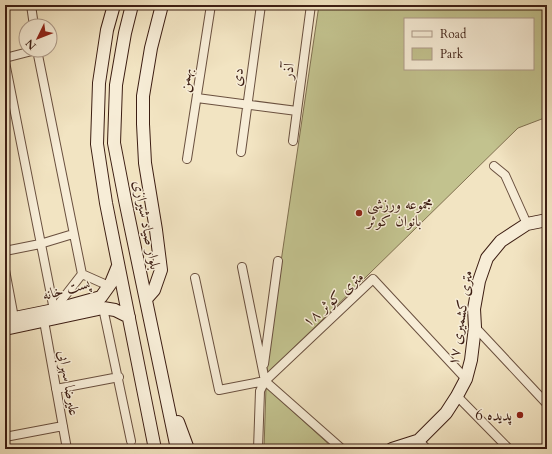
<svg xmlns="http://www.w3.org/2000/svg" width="552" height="454" font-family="Cardo,Amiri,serif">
  <rect width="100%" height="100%" fill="#f2e4c2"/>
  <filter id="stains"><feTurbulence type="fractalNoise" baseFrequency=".005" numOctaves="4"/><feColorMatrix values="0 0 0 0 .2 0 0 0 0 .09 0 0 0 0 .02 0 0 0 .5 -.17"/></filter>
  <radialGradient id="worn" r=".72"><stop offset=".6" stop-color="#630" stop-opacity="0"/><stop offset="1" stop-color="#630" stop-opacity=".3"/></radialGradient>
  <path fill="#c2c28e" stroke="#807050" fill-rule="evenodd" d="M319,5H547V99L543,103L547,108V117L518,128L268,373L266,363ZM405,19H533V69H405Z
    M266,387L334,449H264Z"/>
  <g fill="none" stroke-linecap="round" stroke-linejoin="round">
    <g stroke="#6a503f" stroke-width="10">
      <path id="street" d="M31,5L34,26
        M37,50L82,274L54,310
        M5,58L36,50
        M5,62L54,310
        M197,98L297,111
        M293,141L311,5
        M241,152L261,5
        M187,159L211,5
        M494,166L505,175L527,224
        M5,251L40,244L73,234
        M242,267L265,381L260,391L258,449
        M5,270L14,318
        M82,274L109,286
        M195,278L219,390L265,381
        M103,308L131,441
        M44,321L67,449
        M475,327L547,404
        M264,364L278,261
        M265,381L373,279L466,379
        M265,381L342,449
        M56,389L119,377
        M457,396L509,449
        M5,437L63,426
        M418,440L427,449"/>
    </g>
    <g stroke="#3d1e13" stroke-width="14">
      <path id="secondary" d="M114,5L107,30L99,83L97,144L106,203L155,449
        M132,5L125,33L116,85L114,143L125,200L177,449
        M146,299L154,290L161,270L156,230L145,163L143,124V96L151,48L162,5
        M5,320L54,310L101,297L111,283L118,266
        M5,329L103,308L115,310L129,317
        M178,422L188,449
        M392,449L417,441
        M410,449L446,413L457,396L466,379L471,360L475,327L474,309L479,281L487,258L501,241L527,224L547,220"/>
    </g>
    <use href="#street" stroke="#f7edd7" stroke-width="8"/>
    <use href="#secondary" stroke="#f7edd7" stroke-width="12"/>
  </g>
  <g fill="#8f2418" stroke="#f7edd7" stroke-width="1.5">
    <circle cx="359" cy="213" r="4"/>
    <circle cx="520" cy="415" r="4"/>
  </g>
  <g text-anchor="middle" stroke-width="3" stroke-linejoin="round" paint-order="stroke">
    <g font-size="15" fill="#3d1e13" stroke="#f7edd7">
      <text transform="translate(288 71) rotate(-83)" y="5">آذر</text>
      <text transform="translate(237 77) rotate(-82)" y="5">دی</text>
      <text transform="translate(185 80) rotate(-81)" y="5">بهمن</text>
      <text transform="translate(147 225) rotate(79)" y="5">بلوار صیاد شیرازی</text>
      <text transform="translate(66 289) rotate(-15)" y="5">پست خانه</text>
      <text transform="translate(333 299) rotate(-41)" y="5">۱۸ متری کوثر</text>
      <text transform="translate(460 318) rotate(-81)" y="5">۱۷ متری کشمیری</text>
      <text transform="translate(69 383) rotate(80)" y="5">علیرضا سهرابی</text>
    </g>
    <g font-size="15" fill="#3d1e13" stroke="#f7edd7" text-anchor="start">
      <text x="367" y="209">مجموعه ورزشی<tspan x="367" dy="17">بانوان کوثر</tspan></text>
      <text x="512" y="420" text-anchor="end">پدیده 6</text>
    </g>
  </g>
  <rect width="552" height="454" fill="none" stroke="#f2e4c2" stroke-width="20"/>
  <rect x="6" y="6" width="540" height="442" fill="none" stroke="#3d1e13" stroke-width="2"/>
  <rect x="10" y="10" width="532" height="434" fill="none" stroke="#3d1e13"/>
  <rect x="404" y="18" width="130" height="52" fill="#f7edd7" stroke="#ad9a89"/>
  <rect x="412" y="31" width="20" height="6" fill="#f7edd7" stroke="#ad9a89"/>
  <text x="440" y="38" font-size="12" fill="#3d1e13">Road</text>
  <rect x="412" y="48" width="20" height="12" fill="#c2c28e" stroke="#ad9a89"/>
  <text x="440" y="58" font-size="12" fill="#3d1e13">Park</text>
  <g transform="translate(38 38) rotate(227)"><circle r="19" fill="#f7edd7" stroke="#ad9a89"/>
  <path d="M0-3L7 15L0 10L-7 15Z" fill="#8f2418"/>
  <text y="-6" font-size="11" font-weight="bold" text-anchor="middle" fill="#3d1e13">N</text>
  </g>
  <rect width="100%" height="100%" filter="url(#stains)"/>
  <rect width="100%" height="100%" fill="url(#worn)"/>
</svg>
